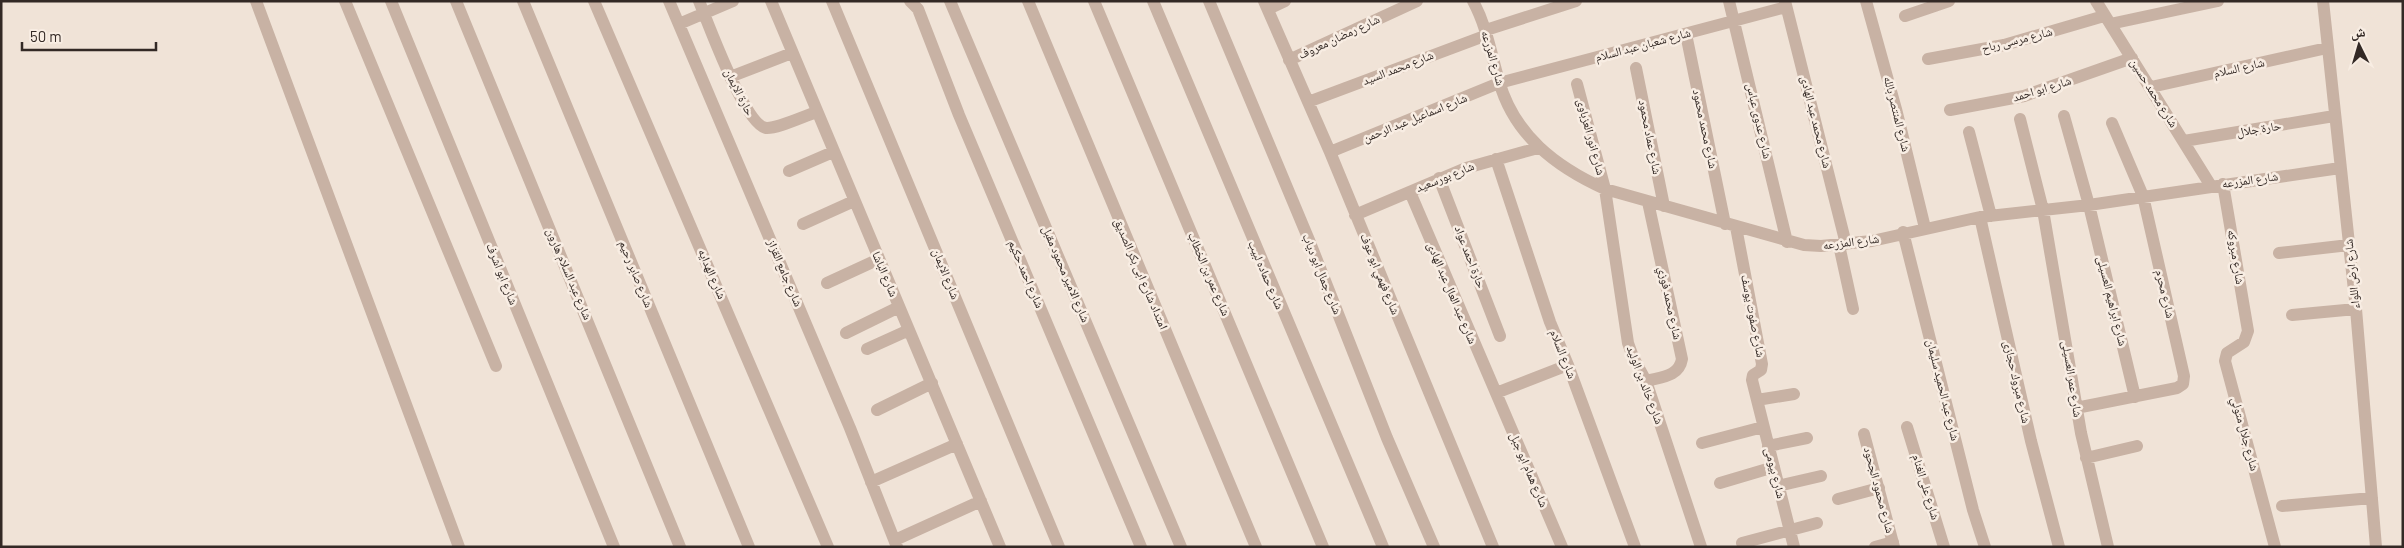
<svg xmlns="http://www.w3.org/2000/svg" width="2404" height="548" font-family="Barlow,'Noto Naskh Arabic',sans-serif">
  <rect width="100%" height="100%" fill="#f0e3d7"/>
  <g fill="none" stroke-linecap="round" stroke-linejoin="round">
    <path stroke="#c8b2a4" stroke-width="12" d="M256,1L459,547
      M345,1L496,366
      M391,1L614,547
      M456,1L680,547
      M523,1L749,547
      M594,1L828,547
      M669,1L850,428L897,547
      M699,1C708,23 745,125 766,128C777,129 804,116 817,112
      M771,1L1000,547
      M832,1L1059,547
      M910,1L918,9L959,115L1141,547
      M950,1L1181,547
      M1028,1L1256,547
      M1094,1L1323,547
      M1153,1L1383,547
      M1209,1L1309,240L1387,438L1434,547
      M1264,1L1330,152L1493,547
      M1473,1C1487,27 1491,54 1499,81C1514,135 1556,167 1605,189L1804,245L1821,246L1872,241L1980,217L2089,205L2340,168
      M1729,1L1787,242
      M1785,1L1846,244
      M1866,1L1896,109L1925,228
      M2096,1L2211,186
      M2323,1L2356,309L2376,547
      M1268,9L1285,1
      M1905,16L1949,1
      M679,24L733,1
      M2110,24L2218,1
      M1486,30L1576,1
      M1686,34L1725,224
      M1928,59L2004,45L2104,16
      M1289,60L1417,1
      M1636,68L1664,206
      M730,77L792,53
      M1577,84L1605,189L1628,343L1633,357L1646,381L1701,547
      M2151,87L2327,48
      M1308,102L1487,35
      M1950,110L2024,96L2132,58
      M2064,116L2089,205L2135,397
      M2020,119L2043,210L2081,433L2108,547
      M1969,132L1991,216
      M2184,141L2334,116
      M1330,152L1499,83L1786,7
      M1496,159L1550,322L1568,365L1635,547
      M789,171L833,152
      M1439,178L1500,336
      M2223,184L2248,331L2244,342L2227,353L2225,361L2275,547
      M1410,192L1562,547
      M1355,215L1466,168L1538,148
      M1980,217L2031,441L2059,547
      M803,224L854,201
      M1736,227L1762,364L1761,370L1753,375L1752,380L1794,547
      M1903,232L1973,510L1985,547
      M1839,245L1853,309
      M2279,253L2349,245
      M827,283L879,259
      M2292,315L2356,309
      M846,333L899,307
      M867,349L909,330
      M1646,381C1661,377 1679,377 1682,359L1648,202
      M1496,393L1568,365
      M1757,400L1794,394
      M2076,408L2177,388L2183,384L2184,376L2143,196L2112,123
      M877,410L932,383
      M1907,427L1944,547
      M1864,434L1894,547
      M1702,443L1763,427
      M1768,446L1807,438
      M2086,458L2137,446
      M871,482L957,444
      M1720,483L1774,467
      M1778,486L1821,476
      M1838,499L1879,488
      M2282,506L2372,498
      M895,540L981,501
      M1742,543L1817,523
      M1875,547L1893,542"/>
  </g>
  <g text-anchor="middle" stroke-width="5" stroke-linejoin="round" paint-order="stroke">
    <g font-size="12" fill="#332925" stroke="#f8ede3">
      <text transform="translate(1339 37) rotate(-25)" y="4">شارع رمضان معروف</text>
      <text transform="translate(2017 40) rotate(-14)" y="4">شارع مرسى رباح</text>
      <text transform="translate(1643 45) rotate(-15)" y="4">شارع شعبان عبد السلام</text>
      <text transform="translate(1493 58) rotate(74)" y="4">شارع المزرعه</text>
      <text transform="translate(1398 68) rotate(-21)" y="4">شارع محمد السيد</text>
      <text transform="translate(2239 68) rotate(-13)" y="4">شارع السلام</text>
      <text transform="translate(2042 89) rotate(-17)" y="4">شارع ابو احمد</text>
      <text transform="translate(739 92) rotate(63)" y="4">حارة الايمان</text>
      <text transform="translate(2154 93) rotate(58)" y="4">شارع محمد حسين</text>
      <text transform="translate(1897 114) rotate(76)" y="4">شارع المنتصر بالله</text>
      <text transform="translate(1415 118) rotate(-22)" y="4">شارع اسماعيل عبد الرحمن</text>
      <text transform="translate(1759 121) rotate(77)" y="4">شارع عدوى عباس</text>
      <text transform="translate(1816 122) rotate(76)" y="4">شارع محمد عبد الهادى</text>
      <text transform="translate(1705 129) rotate(78)" y="4">شارع محمد محمود</text>
      <text transform="translate(2259 129) rotate(-9)" y="4">حارة جلال</text>
      <text transform="translate(1591 137) rotate(75)" y="4">شارع انور العزباوى</text>
      <text transform="translate(1650 137) rotate(79)" y="4">شارع عماد محمود</text>
      <text transform="translate(1445 177) rotate(-22)" y="4">شارع بورسعيد</text>
      <text transform="translate(2250 180) rotate(-8)" y="4">شارع المزرعه</text>
      <text transform="translate(1851 242) rotate(-7)" y="4">شارع المزرعه</text>
      <text transform="translate(1470 257) rotate(69)" y="4">حارة احمد عواد</text>
      <text transform="translate(2236 257) rotate(81)" y="4">شارع مبروكه</text>
      <text transform="translate(785 273) rotate(67)" y="4">شارع جامع القزاز</text>
      <text transform="translate(502 274) rotate(68)" y="4">شارع ابو اشرف</text>
      <text transform="translate(569 274) rotate(67)" y="4">شارع عبد السلام هارون</text>
      <text transform="translate(636 274) rotate(68)" y="4">شارع صابر رحيم</text>
      <text transform="translate(712 274) rotate(67)" y="4">شارع الهدايه</text>
      <text transform="translate(885 274) rotate(67)" y="4">شارع الباشا</text>
      <text transform="translate(946 274) rotate(68)" y="4">شارع الايمان</text>
      <text transform="translate(1026 274) rotate(67)" y="4">شارع احمد حكيم</text>
      <text transform="translate(1066 274) rotate(67)" y="4">شارع الامير محمود مقبل</text>
      <text transform="translate(1141 274) rotate(67)" y="4">امتداد شارع ابى بكر الصديق</text>
      <text transform="translate(1209 274) rotate(67)" y="4">شارع عمر بن الخطاب</text>
      <text transform="translate(1322 274) rotate(68)" y="4">شارع جمال ابو دياب</text>
      <text transform="translate(1380 274) rotate(68)" y="4">شارع فهمي ابو عوف</text>
      <text transform="translate(2352 274) rotate(-96)" y="4">شارع ارض اللواء</text>
      <text transform="translate(1266 275) rotate(67)" y="4">شارع حماده لبيب</text>
      <text transform="translate(1452 293) rotate(67)" y="4">شارع عبد العال عبد الهادى</text>
      <text transform="translate(2165 294) rotate(77)" y="4">شارع محرم</text>
      <text transform="translate(2112 301) rotate(76)" y="4">شارع ابراهيم العسيلى</text>
      <text transform="translate(1670 303) rotate(78)" y="4">شارع محمد فوزي</text>
      <text transform="translate(1753 316) rotate(79)" y="4">شارع صفوت يوسف</text>
      <text transform="translate(1563 354) rotate(68)" y="4">شارع السلام</text>
      <text transform="translate(2072 379) rotate(81)" y="4">شارع عمر العسيلى</text>
      <text transform="translate(2017 382) rotate(77)" y="4">شارع مبروك حجازى</text>
      <text transform="translate(1645 385) rotate(69)" y="4">شارع خالد بن الوليد</text>
      <text transform="translate(1943 390) rotate(76)" y="4">شارع عبد الحميد سليمان</text>
      <text transform="translate(2245 434) rotate(75)" y="4">شارع جلال متولي</text>
      <text transform="translate(1529 470) rotate(67)" y="4">شارع همام ابو جبل</text>
      <text transform="translate(1775 473) rotate(76)" y="4">شارع بيومى</text>
      <text transform="translate(1926 487) rotate(73)" y="4">شارع على الغنام</text>
      <text transform="translate(1879 490) rotate(75)" y="4">شارع محمود الجحود</text>
    </g>
  </g>
  <rect width="2404" height="548" fill="none" stroke="#332925" stroke-width="5"/>
  <g transform="translate(2359 45) rotate(355)" stroke="#f8ede3" stroke-width="4" paint-order="stroke">
  <path d="M0-4L9 19L0 12L-9 19Z" fill="#332925"/>
  <text y="-8" font-size="14" font-weight="bold" text-anchor="middle" fill="#332925">ش</text>
  </g>
  <path d="M22 42v8h134v-8" fill="none" stroke="#332925" stroke-width="2.5"/>
  <text x="30" y="42" font-size="15" fill="#332925" stroke="#f8ede3" stroke-width="4" paint-order="stroke">50 m</text>
</svg>
